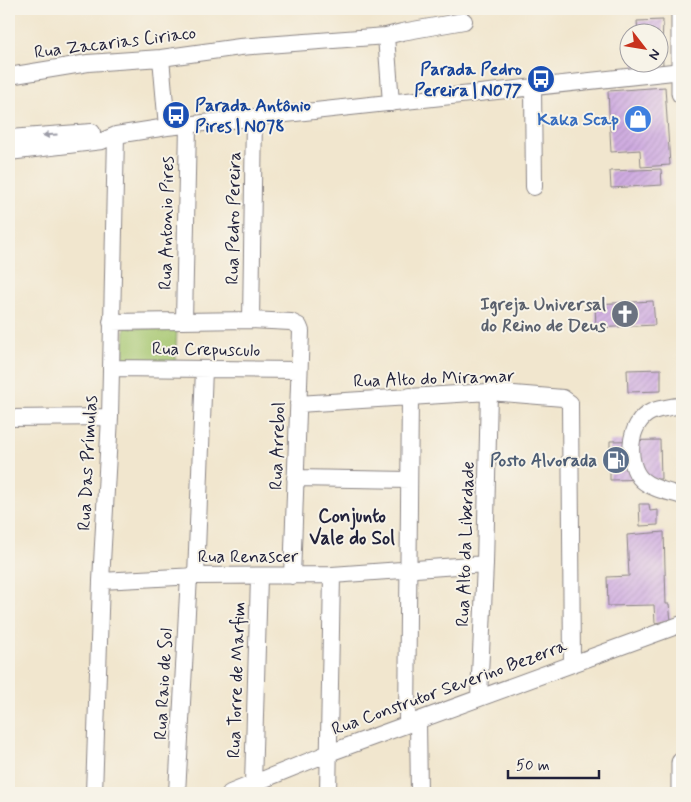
<svg xmlns="http://www.w3.org/2000/svg" width="691" height="802" font-family="Mynerve,sans-serif">
  <defs>
    <pattern id="building-hatch" width="6" height="6" patternUnits="userSpaceOnUse" patternTransform="scale(1.25)"><rect width="6" height="6" fill="#cfabe1"/><path d="M-1 1l2-2M0 6l6-6M5 7l2-2" fill="none" stroke="#b193c2"/></pattern>
  </defs>
  <rect width="100%" height="100%" fill="#f7f3e8"/>
  <filter id="ink" filterUnits="userSpaceOnUse"><feTurbulence type="fractalNoise" baseFrequency=".02" numOctaves="2"/><feDisplacementMap in="SourceGraphic" scale="10" xChannelSelector="R" yChannelSelector="G"/><feConvolveMatrix kernelMatrix="1 2 1 2 8 2 1 2 1" color-interpolation-filters="sRGB"/></filter>
  <filter id="wash" filterUnits="userSpaceOnUse"><feTurbulence type="fractalNoise" baseFrequency=".0096" numOctaves="4" result="noise"/><feDisplacementMap in="SourceGraphic" scale="20" xChannelSelector="R" yChannelSelector="G"/><feGaussianBlur stdDeviation="1.12" result="paint"/><feColorMatrix in="noise" values="0 0 0 0 0 0 0 0 0 0 0 0 0 0 0 0 0 1.4 0 .05"/><feComposite in="paint" operator="in"/></filter>
  <g filter="url(#wash)">
    <rect width="100%" height="100%" fill="#f1e6ce"/>
    <path fill="#a5c66e" stroke="#647454" d="M125,327L177,330L175,364L123,362Z"/>
    <g id="blocks">
      <path fill="url(#building-hatch)" d="M663,20L662,48L663,65L634,69V62H658V32H638L637,21Z
        M665,87L670,165L641,167L640,150L611,152L608,91Z
        M661,169L662,185L611,188L610,171Z
        M653,301L655,325L596,328L595,304Z
        M661,369V391L628,392L627,370Z
        M660,440L661,479L610,480V441Z
        M639,504H649L650,511L658,510V525L640,526Z
        M664,532L666,604H669L671,620L655,623L654,605L608,606L607,577L629,576L627,535Z"/>
    </g>
  </g>
  <g filter="url(#ink)">
    <use href="#blocks" fill-opacity="0" stroke="#8a8484" stroke-width="1"/>
    <g fill="none" stroke-linecap="round" stroke-linejoin="round">
      <g stroke="#8a8484" stroke-width="18">
        <path id="minor" d="M386,36L391,103
          M161,58L167,127
          M9,76L88,63L161,58L240,47L386,36L402,32L464,21
          M533,87L534,187
          M9,138L92,132
          M9,152L102,141L116,135L167,127L682,71
          M251,320L254,117
          M184,321L188,125
          M111,322L251,320L291,322L299,326L301,331L292,576
          M111,368L299,370
          M298,404L489,392L563,398L570,403L572,663
          M682,405C673,407 660,408 651,412C628,422 625,464 642,480C652,489 670,492 682,496
          M9,418L110,417
          M295,478L409,480
          M196,576L204,369
          M101,581L196,576L332,575L485,564
          M479,697L485,564L489,392
          M418,721L419,793
          M407,724L410,396
          M253,784L259,577
          M94,793L101,581L110,417L116,135
          M177,793L189,576
          M230,793L329,753L682,624
          M328,793L332,575"/>
      </g>
      <g stroke="#8a8484" stroke-width="23">
        <path id="major" d="M682,9V93
          M682,793V763"/>
      </g>
      <use href="#minor" stroke="#fff" stroke-width="16"/>
      <use href="#major" stroke="#fff" stroke-width="21"/>
    </g>
    <defs><path id="oneway-solid" d="M-6-.8H1V-3.2L6.5 0L1 3.2V.8H-6Z" transform="scale(1.25)"/></defs>
    <use fill="#9c9ca7" href="#oneway-solid" transform="translate(50 135) rotate(176)"/>
  </g>
  <defs>
    <g id="bus-disc" transform="scale(1.4375)"><circle r="9.5" fill="#1a4fb4" stroke="#f7f3e8"/><path d="M-5-6H5V4H4V6H2V4H-2V6H-4V4H-5ZM-3.5-4V0h7V-4ZM-3.5 1.2v1.5H-2V1.2ZM2 1.2v1.5H3.5V1.2Z" fill="#fff"/></g>
    <g id="shop-disc" transform="scale(1.4375)"><circle r="9.5" fill="#3f7fe0" stroke="#f7f3e8"/><path d="M-5-2.5h2.3a2.7 3.5 0 0 1 5.4 0H5L5.5 6h-11ZM-1.5-2.5h3a1.5 2.3 0 0 0-3 0Z" fill="#fff"/></g>
    <g id="church-disc" transform="scale(1.4375)"><circle r="9.5" fill="#6b7280" stroke="#f7f3e8"/><path d="M-1.2-6h2.4v3.5h3.3v2.4h-3.3V6h-2.4V-.1h-3.3v-2.4h3.3Z" fill="#fff"/></g>
    <g id="fuel-disc" transform="scale(1.4375)"><circle r="9.5" fill="#5c6f8a" stroke="#f7f3e8"/><path d="M-5.5-6h7V0h2V4h1.3V-2.5L3-4.5l.8-.8L6-3V5H2.5V1h-1V6h-7ZM-4.2-4.7v3.2H.2V-4.7Z" fill="#fff"/></g>
  </defs>
  <g fill-rule="evenodd">
    <use href="#bus-disc" x="541" y="79"/>
    <use href="#bus-disc" x="176" y="115"/>
    <use href="#shop-disc" x="638" y="119"/>
    <use href="#church-disc" x="625" y="314"/>
    <use href="#fuel-disc" x="616" y="460"/>
  </g>
  <g text-anchor="middle" stroke-width="4" stroke-linejoin="round" paint-order="stroke">
    <g font-size="18" fill="#22223b" stroke="#f7f3e8">
      <text transform="translate(115 42) rotate(-7)" y="6">Rua Zacarias Ciriaco</text>
      <text transform="translate(233 218) rotate(-89)" y="6">Rua Pedro Pereira</text>
      <text transform="translate(166 223) rotate(-89)" y="6">Rua Antonio Pires</text>
      <text transform="translate(206 349) rotate(1)" y="6">Rua Crepusculo</text>
      <text transform="translate(434 378) rotate(-2)" y="6">Rua Alto do Miramar</text>
      <text transform="translate(277 446) rotate(-88)" y="6">Rua Arrebol</text>
      <text transform="translate(87 463) rotate(-87)" y="6">Rua Das Prímulas</text>
      <text transform="translate(465 544) rotate(-88)" y="6">Rua Alto da Liberdade</text>
      <text x="248" y="562">Rua Renascer</text>
      <text transform="translate(236 680) rotate(-88)" y="6">Rua Torre de Marfim</text>
      <text transform="translate(163 684) rotate(-87)" y="6">Rua Raio de Sol</text>
      <text transform="translate(449 687) rotate(-20)" y="6">Rua Construtor Severino Bezerra</text>
    </g>
    <g font-size="18" font-weight="bold" fill="#164399" stroke="#f7f3e8" text-anchor="end">
      <text x="522" y="75">Parada Pedro<tspan x="522" dy="21">Pereira | N077</tspan></text>
      <text x="195" y="111" text-anchor="start">Parada Antônio<tspan x="195" dy="21">Pires | N078</tspan></text>
    </g>
    <g font-size="18" font-weight="bold" fill="#366cbe" stroke="#f7f3e8" text-anchor="end">
      <text x="619" y="125">Kaka Scap</text>
    </g>
    <g font-size="18" font-weight="bold" fill="#5b616d" stroke="#f7f3e8" text-anchor="end">
      <text x="606" y="310">Igreja Universal<tspan x="606" dy="21">do Reino de Deus</tspan></text>
    </g>
    <g font-size="18" font-weight="bold" fill="#4e5e75" stroke="#f7f3e8" text-anchor="end">
      <text x="597" y="466">Posto Alvorada</text>
    </g>
    <g font-size="19" font-weight="bold" fill="#22223b" stroke="#f7f3e8">
      <text x="352" y="522">Conjunto<tspan x="352" dy="22">Vale do Sol</tspan></text>
    </g>
  </g>
  <rect width="691" height="802" fill="none" stroke="#f7f3e8" stroke-width="30"/>
  <g transform="translate(644 48) rotate(121)"><circle r="24" fill="#f7f3e8" stroke="#a29fa3"/>
  <path d="M0-4L9 19L0 12L-9 19Z" fill="#c8321e"/>
  <text y="-8" font-size="14" font-weight="bold" text-anchor="middle" fill="#22223b">N</text>
  </g>
  <path d="M508 770v8h91v-8" fill="none" stroke="#22223b" stroke-width="2.5"/>
  <text x="516" y="770" font-size="15" fill="#22223b" stroke="#f7f3e8" stroke-width="4" paint-order="stroke">50 m</text>
</svg>
